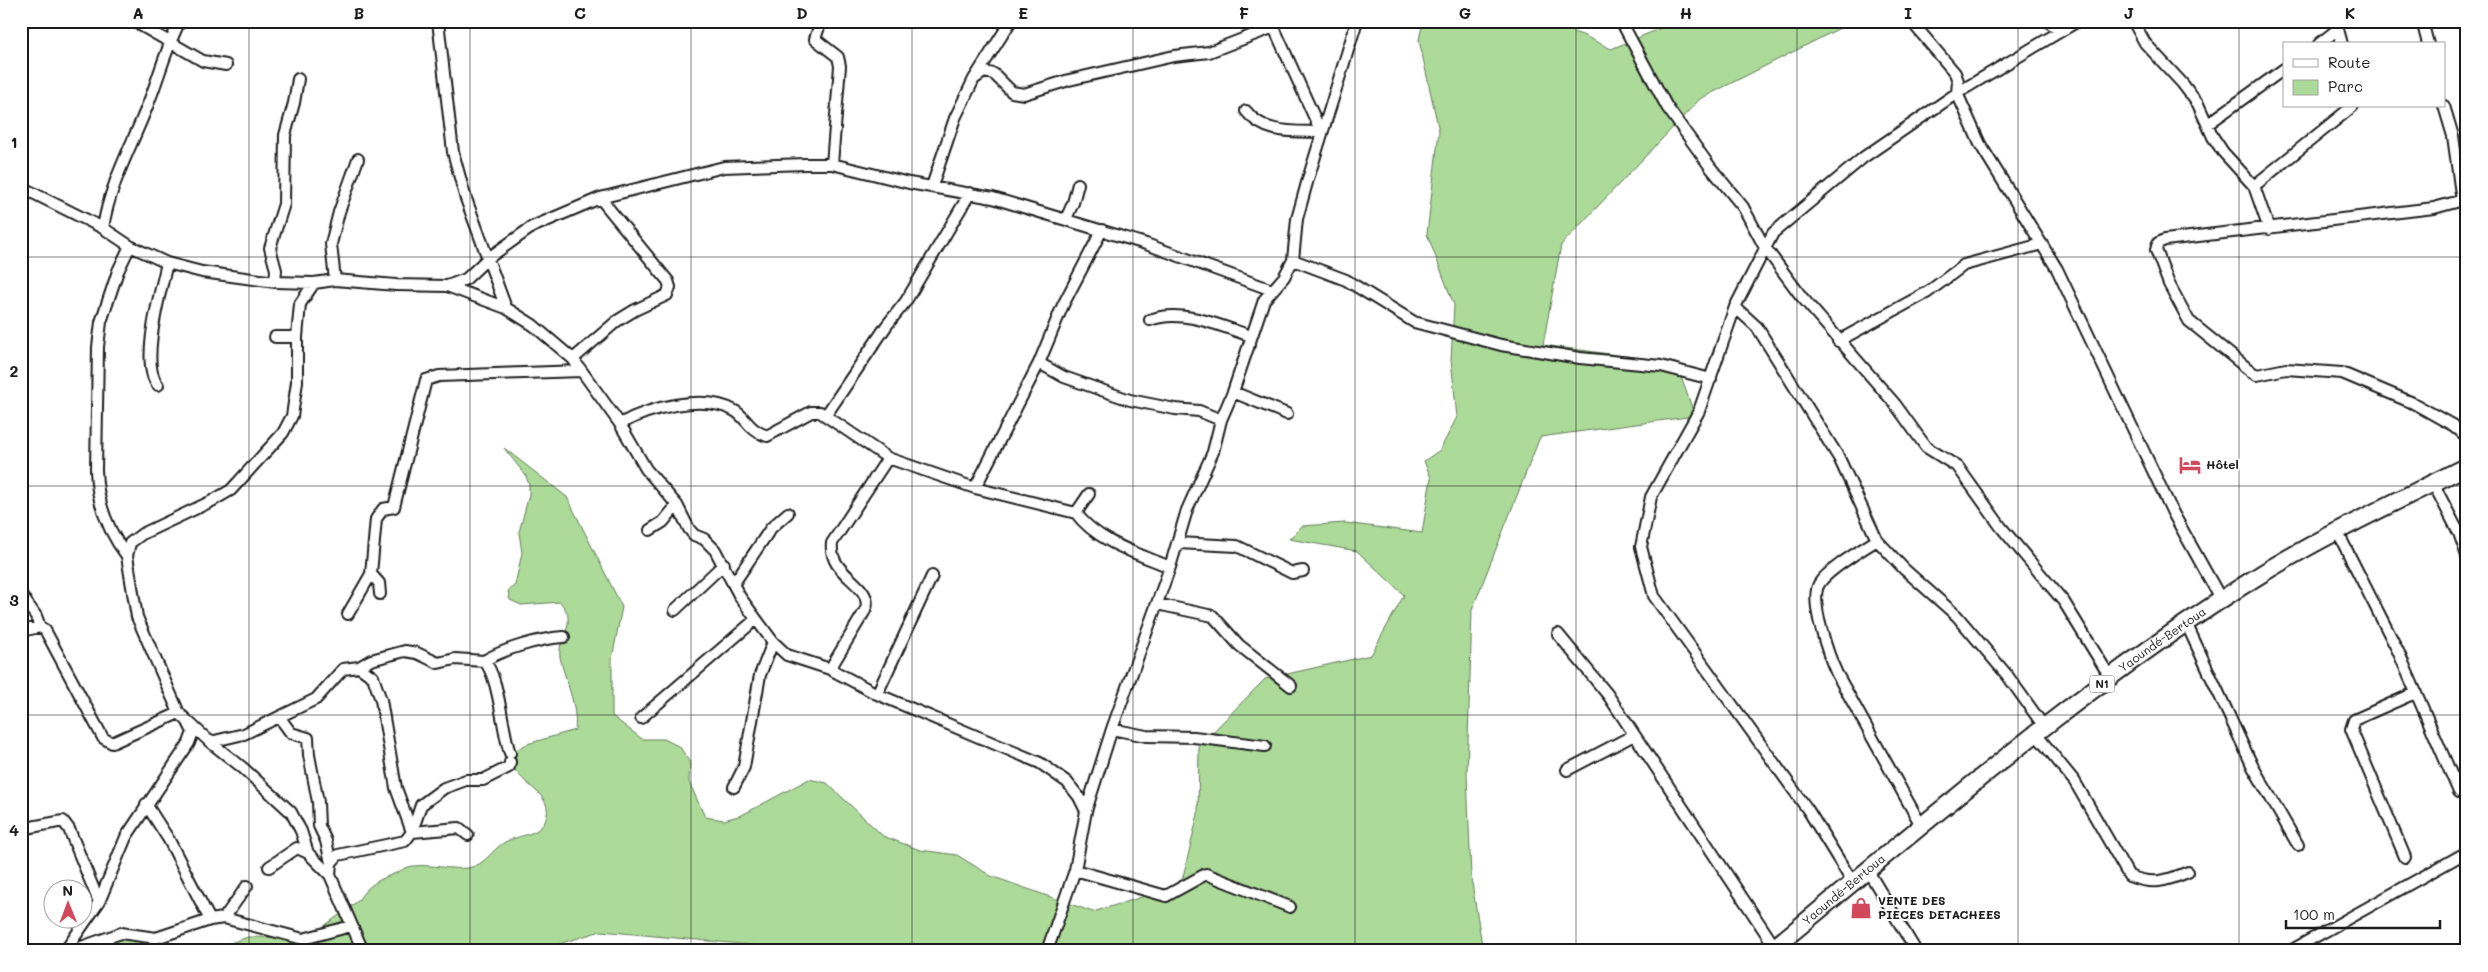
<svg xmlns="http://www.w3.org/2000/svg" width="2488" height="972" font-family="Mali,sans-serif">
  <rect width="100%" height="100%" fill="#fff"/>
  <filter id="ink" filterUnits="userSpaceOnUse"><feTurbulence type="fractalNoise" baseFrequency=".02" numOctaves="2"/><feDisplacementMap in="SourceGraphic" scale="10" xChannelSelector="R" yChannelSelector="G"/><feConvolveMatrix kernelMatrix="1 2 1 2 8 2 1 2 1" color-interpolation-filters="sRGB"/></filter>
  <g filter="url(#ink)">
    <path fill="#acda99" stroke="#647b5a" d="M1423,21H1543L1585,36L1611,49L1678,21H1854L1700,99L1561,245L1543,345L1676,363L1695,416L1540,437L1472,610L1467,774L1471,877L1483,951H816L601,931L536,951H206L248,937L308,938L358,901C367,885 380,879 396,873C402,870 408,866 414,866C432,864 450,870 468,868C486,865 491,850 505,842C520,834 543,836 547,815C552,790 509,782 510,753L527,744L575,730C578,705 565,681 560,657C557,636 580,624 560,602L521,605L510,600L508,591L515,585L522,553L519,532L529,495V485L526,476L504,448L567,497L622,607L612,659V716L642,739H664L680,747L690,763L689,782L705,817L724,820L742,815L809,779L827,783L883,836L920,850L957,855L991,876L1093,912L1181,885L1198,814L1199,746L1265,679L1371,655L1404,595L1357,551L1289,539L1302,526L1345,523L1422,533L1431,478L1424,461L1440,450L1457,417L1451,360L1454,305L1427,234L1439,131L1419,40Z
      M131,935L154,951H88C93,947 98,948 104,946C113,943 121,938 131,935Z"/>
    <g fill="none" stroke-linecap="round" stroke-linejoin="round">
      <g stroke="#1c1c1c" stroke-width="14">
        <path id="minor" d="M133,21L203,61L226,65
          M438,21L453,152L465,196L506,308
          M821,21L815,39L838,57L840,66L832,164
          M1271,21L1321,132
          M1621,21L1667,107L1711,168L1743,207L1764,246L1801,296L1895,404L1926,447L1958,467L2001,527L2064,602L2110,677
          M1911,21L1955,73L1958,81L1957,93L1980,144L2057,269L2173,513L2222,601
          M2047,21L2056,27L2058,33
          M2133,21L2145,43L2182,83L2198,104L2213,137L2223,152L2254,186L2269,229
          M2422,21L2428,44
          M2338,29L2342,44
          M2319,44L2338,29L2334,21
          M974,79L984,72L994,74L1012,92L1024,94L1069,80L1174,56L1209,52L1274,27
          M2444,106L2453,136L2462,201
          M1246,111C1265,135 1293,131 1321,132
          M2208,124L2284,69
          M932,186L955,118L974,79L1011,21
          M2254,186L2353,106
          M21,187L103,228L130,246L167,263L202,272L275,282L314,283L335,280L396,285L447,286L506,308L533,325L573,359L620,424L646,469L677,505L689,529L694,535L704,539L715,550L740,597L773,642L787,655L830,669L877,694L1040,763L1067,782L1079,797L1086,811
          M2467,199L2434,208L2165,240L2158,243L2156,250L2169,284L2189,321L2253,373L2257,375L2286,369L2342,373L2413,403L2454,426L2467,437
          M1066,219L1073,203L1078,184
          M103,228C110,182 134,142 150,99C160,73 167,46 180,21
          M1293,260L1346,280L1414,322L1501,345L1580,358L1661,366L1711,379
          M335,280L331,244L339,212L358,159
          M275,282L276,270L270,248L284,204L285,135L294,103L298,79
          M314,283L300,304L297,337V382L292,416L283,433L231,490L212,501L142,534L130,543L127,556L137,617L179,713L210,742L244,734L316,699L343,669L359,667L373,677L381,700L396,788L412,832L405,841L338,855L331,863L330,875
          M447,286L466,279L487,259L532,227L600,198L724,167L805,164H832L909,183L993,198L1146,244L1272,290
          M1735,307L1757,327L1839,458L1877,540L1904,569L1957,616L2007,675L2045,728
          M1150,320C1182,308 1220,326 1251,336
          M275,337H297
          M1838,341L1928,292L1964,265L2042,244
          M573,359L617,321L635,310L667,295L670,287L668,281L600,198
          M1039,363L1064,377L1130,400L1175,409L1199,411L1221,420
          M158,385C139,365 161,290 167,263
          M1233,392L1287,414
          M826,415L887,325L906,301L970,193
          M620,424C648,408 704,393 735,411C748,419 747,429 767,436L811,412H820L888,458L975,488L1076,513C1097,542 1139,554 1170,567
          M2433,483L2459,533L2467,556
          M975,488L1039,363L1063,305L1102,230
          M1076,513L1089,494
          M650,530L663,522L677,505
          M2338,533L2398,651L2459,792
          M1877,540C1863,549 1827,570 1819,584C1809,601 1829,657 1837,674L1922,827
          M1178,543L1237,546L1292,573L1303,571
          M127,556C107,530 97,503 96,470L98,347L101,322L118,271L130,246
          M371,574L379,583L380,594
          M734,583L771,528L788,513
          M21,595L36,616L40,627
          M1157,604L1213,616L1239,645L1291,686
          M675,610L724,564
          M348,614L371,574L376,519L383,509L394,507L426,380L439,376L581,371
          M2187,625L2253,767L2298,845
          M21,631L40,627L45,630L103,738L112,743L179,713
          M1558,634L1608,695L1775,947
          M484,661C503,649 542,638 564,637
          M359,667L371,660L405,651L417,653L438,663L455,659L484,661C499,675 502,731 510,753
          M830,669L866,609C873,583 828,576 832,543L888,458
          M877,694L932,576
          M280,718L291,733L308,738L309,755L318,802L319,826L326,841L331,863
          M641,718L755,620
          M1112,729L1146,736L1194,737L1265,746
          M2036,734L2075,782L2129,876C2153,885 2164,882 2188,872
          M210,742L243,768L291,812L301,831L308,853
          M1567,770L1634,735
          M734,787L744,767L760,675L773,642
          M146,804L169,840L210,920
          M21,829L63,821L69,829L99,902
          M468,835L459,828L412,832L421,805L444,788L466,780H483L509,767L510,762
          M2405,857L2351,729L2354,720L2415,693
          M269,867L297,848L308,853L330,875L363,951
          M1075,870L1166,896L1206,874L1290,907
          M1868,871L1916,951
          M1853,883L1808,810L1654,596L1641,547L1651,497L1699,411L1735,307L1773,233L1864,157L1957,93L2078,21
          M224,918L247,886
          M65,951L99,902L126,837L189,743L193,732L188,722
          M70,951L121,933L156,938L210,920L224,918L303,939L351,926
          M1047,951L1075,870L1086,811L1112,729L1170,567L1187,510L1213,452L1221,420L1233,392L1264,300L1284,277L1293,260L1297,219L1308,179L1357,21
          M2290,951L2467,852"/>
      </g>
      <g stroke="#1c1c1c" stroke-width="20">
        <g id="trunk">
          <path id="s1" d="M1770,951C1927,822 2082,686 2255,578C2322,536 2396,502 2467,466"/>
        </g>
      </g>
      <use href="#minor" stroke="#fff" stroke-width="10"/>
      <use href="#trunk" stroke="#fff" stroke-width="16"/>
    </g>
  </g>
  <path fill="none" stroke="#1c1c1c" stroke-width="1" stroke-opacity="0.55" d="M249,21V951M470,21V951M691,21V951M912,21V951M1133,21V951M1355,21V951M1576,21V951M1797,21V951M2018,21V951M2239,21V951M21,257H2467M21,486H2467M21,715H2467"/>
  <defs>
    <g id="hotel-bare" transform="scale(1.725)"><path d="M-6-4.5h1.5V1H6V5H4.5V3h-9V5H-6ZM-4 0a1.8 1.8 0 1 1 3.6 0ZM.5 0V-2.5h3Q6-2.5 6 0Z" fill="#d1495b" stroke="#fff" stroke-width="2.5" paint-order="stroke"/></g>
    <g id="shop-bare" transform="scale(1.725)"><path d="M-5-2.5h2.3a2.7 3.5 0 0 1 5.4 0H5L5.5 6h-11ZM-1.5-2.5h3a1.5 2.3 0 0 0-3 0Z" fill="#d1495b" stroke="#fff" stroke-width="2.5" paint-order="stroke"/></g>
  </defs>
  <g fill-rule="evenodd">
    <use href="#hotel-bare" x="2190" y="465"/>
    <use href="#shop-bare" x="1861" y="908"/>
  </g>
  <g text-anchor="middle" stroke-width="4" stroke-linejoin="round" paint-order="stroke">
    <rect fill="#fff" stroke="#606060" stroke-width="1" x="2089.5" y="675.5" width="25" height="17" rx="4"/>
    <g font-size="11" font-weight="bold" fill="#1c1c1c">
      <text x="2102" y="688">N1</text>
    </g>
    <g font-size="12" font-weight="bold" fill="#1c1c1c" stroke="#fff" text-anchor="start">
      <text x="2206" y="469">Hôtel</text>
      <text x="1878" y="905">VENTE DES<tspan x="1878" dy="14">PIECES DETACHEES</tspan></text>
    </g>
    <g font-size="12" fill="#1c1c1c" stroke="#fff">
      <text dy="4" stroke="none"><textPath href="#s1" startOffset="501">Yaoundé-Bertoua</textPath></text>
      <text dy="4" stroke="none"><textPath href="#s1" startOffset="96">Yaoundé-Bertoua</textPath></text>
    </g>
  </g>
  <rect width="2488" height="972" fill="none" stroke="#fff" stroke-width="55"/>
  <rect x="2283" y="42" width="162" height="65" fill="#ffffff" stroke="#a4a4a4"/>
  <rect x="2293" y="59" width="25" height="8" fill="#ffffff" stroke="#a4a4a4"/>
  <text x="2328" y="68" font-size="15" fill="#1c1c1c">Route</text>
  <rect x="2293" y="80" width="25" height="15" fill="#acda99" stroke="#a4a4a4"/>
  <text x="2328" y="92" font-size="15" fill="#1c1c1c">Parc</text>
  <g transform="translate(68 904) rotate(359)"><circle r="24" fill="#ffffff" stroke="#a4a4a4"/>
  <path d="M0-4L9 19L0 12L-9 19Z" fill="#d1495b"/>
  <text y="-8" font-size="14" font-weight="bold" text-anchor="middle" fill="#1c1c1c">N</text>
  </g>
  <path d="M2286 920v8h154v-8" fill="none" stroke="#1c1c1c" stroke-width="2.5"/>
  <text x="2293" y="920" font-size="15" fill="#1c1c1c" stroke="#ffffff" stroke-width="4" paint-order="stroke">100 m</text>
  <rect x="28" y="28" width="2432" height="916" fill="none" stroke="#1c1c1c" stroke-width="2"/>
  <g font-size="16" text-anchor="middle" font-weight="bold" fill="#1c1c1c">
    <text x="138" y="19">A</text>
    <text x="359" y="19">B</text>
    <text x="580" y="19">C</text>
    <text x="802" y="19">D</text>
    <text x="1023" y="19">E</text>
    <text x="1244" y="19">F</text>
    <text x="1465" y="19">G</text>
    <text x="1686" y="19">H</text>
    <text x="1908" y="19">I</text>
    <text x="2129" y="19">J</text>
    <text x="2350" y="19">K</text>
    <text x="14" y="148">1</text>
    <text x="14" y="377">2</text>
    <text x="14" y="606">3</text>
    <text x="14" y="836">4</text>
  </g>
</svg>
